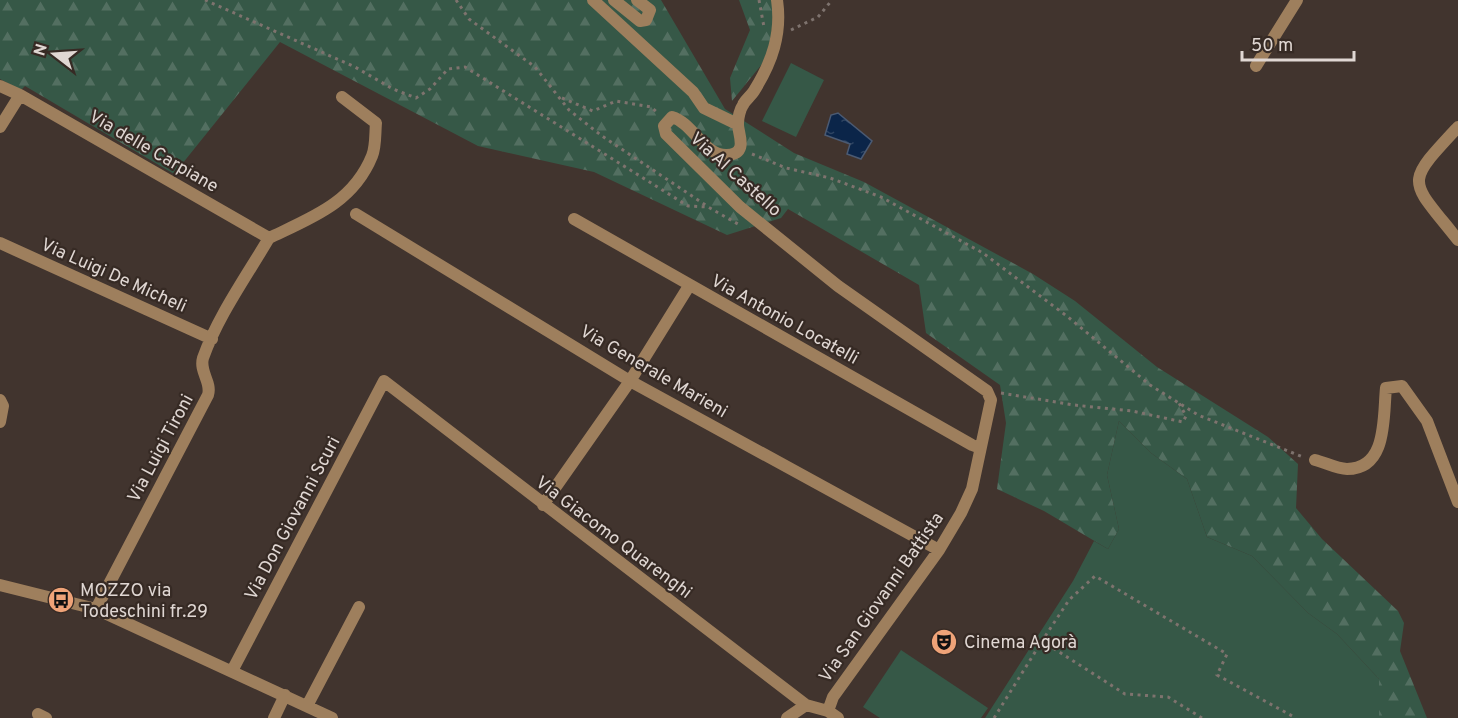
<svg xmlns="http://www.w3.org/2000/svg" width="1458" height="718" font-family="Overpass,sans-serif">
  <defs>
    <pattern id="forest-firs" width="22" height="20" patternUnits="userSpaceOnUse" patternTransform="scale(1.5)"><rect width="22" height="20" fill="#365847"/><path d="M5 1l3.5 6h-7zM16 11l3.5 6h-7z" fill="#536f61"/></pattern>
    <pattern id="water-ripples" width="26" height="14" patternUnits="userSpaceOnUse" patternTransform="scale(1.5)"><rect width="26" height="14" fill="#0b2549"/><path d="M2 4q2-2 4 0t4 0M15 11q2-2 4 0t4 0" fill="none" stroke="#2e4462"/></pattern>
  </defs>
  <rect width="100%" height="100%" fill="#41342e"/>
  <path fill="url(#forest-firs)" d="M0,0H661L725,109L794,153L864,182L1033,274L1075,301L1157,367L1268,437L1298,464L1296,508L1322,539L1398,611L1404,623L1400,651L1427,718H1379V679L1337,634L1308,613L1252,556L1207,537L1187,479L1151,453L1119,421L1107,475L1119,529L1108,549L1044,511L997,489L1006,423L1000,385L926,333L919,285L788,209L781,218L727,235L594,172L478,146L280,42L174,174L25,86L21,90L0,79Z
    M739,0H774L771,42L762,64L732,101L730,78L750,30Z"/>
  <path fill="#365847" d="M791,63L824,80L796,137L762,121Z
    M1119,421L1151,453L1187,479L1207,537L1252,556L1308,613L1337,634L1379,679V718H985L1073,581L1094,541L1108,549L1119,529L1107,475Z
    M901,650L988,708L981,718H880L863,707Z"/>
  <path fill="url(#water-ripples)" stroke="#4b5a72" stroke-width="1.5" d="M838,113L872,141L861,159L847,154L850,144L825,135L831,115Z"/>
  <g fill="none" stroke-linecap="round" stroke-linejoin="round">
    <path stroke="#7e736e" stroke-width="3" stroke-dasharray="3 4.5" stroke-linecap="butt" d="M205,0L355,67L393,89L416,98L430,89L448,69L465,67L688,206L708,207L738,224
      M456,0L469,19L535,67L569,110L602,136L707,206
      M759,0L764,27
      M791,30L818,17L832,0
      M562,98L593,111L616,101L651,107L659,114
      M752,154L786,168L830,178L881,197L983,253L1068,317L1150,385L1198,415L1303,457
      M1001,393L1074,405L1132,411L1183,422L1186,416L1179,403
      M994,718L1042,641
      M1202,718L1168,697L1125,694L1042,641L1069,600L1095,576L1227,654L1217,675L1296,718"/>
    <path stroke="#9e7f5d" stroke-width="12" d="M593,0L693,92L704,108L737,124
      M614,0L640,21L646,20L650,10L637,0
      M777,0C782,34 772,62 754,91C751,96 745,100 743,105C740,109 738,118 738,123C737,132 750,154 727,155C704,156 693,123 672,117L664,126L666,134L740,207L838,286L987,391L991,400L972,489L961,513L939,550L833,697L828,711
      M1256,66L1297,0
      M0,86L20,95L0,127
      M20,95L269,238
      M1458,127C1403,186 1409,178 1458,240
      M356,214L630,381L939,550
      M574,219L972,445L980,448
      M269,238C311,218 353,203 372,156C376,147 375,133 376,123L342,97
      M0,243L212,339
      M0,400L3,406L0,422
      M1315,460C1324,462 1337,469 1347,469C1388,469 1383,416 1386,388L1402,386L1427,421L1458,502
      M543,505L630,381L689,286
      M0,585L96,609L332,718
      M96,609L208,395C212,382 199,372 203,358C218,316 246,277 269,238
      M232,671L384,381L806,705L828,711L838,718
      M307,706L359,607
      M38,714L46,718
      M274,718L285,695
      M787,718L806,705"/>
  </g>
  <defs>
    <g id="bus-disc" transform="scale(1.35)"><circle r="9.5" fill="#efa378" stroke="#362a24"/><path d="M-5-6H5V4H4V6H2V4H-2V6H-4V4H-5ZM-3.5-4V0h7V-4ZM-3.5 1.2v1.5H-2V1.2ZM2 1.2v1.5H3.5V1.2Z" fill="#111"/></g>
    <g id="theatre-disc" transform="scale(1.35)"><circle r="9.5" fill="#efa378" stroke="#362a24"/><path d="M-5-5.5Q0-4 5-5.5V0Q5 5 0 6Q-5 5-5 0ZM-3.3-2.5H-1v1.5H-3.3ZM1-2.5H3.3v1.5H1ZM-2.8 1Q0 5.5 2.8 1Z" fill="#111"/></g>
  </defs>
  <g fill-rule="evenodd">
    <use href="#bus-disc" x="61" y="600"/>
    <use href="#theatre-disc" x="944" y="642"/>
  </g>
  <g text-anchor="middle" stroke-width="4.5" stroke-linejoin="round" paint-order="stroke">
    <g font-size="18" fill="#e0d7d3" stroke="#362a24">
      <text transform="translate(154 151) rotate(30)" y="6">Via delle Carpiane</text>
      <text transform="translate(736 174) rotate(42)" y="6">Via Al Castello</text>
      <text transform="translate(114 275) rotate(24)" y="6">Via Luigi De Micheli</text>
      <text transform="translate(785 319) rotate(29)" y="6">Via Antonio Locatelli</text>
      <text transform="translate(654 371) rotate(30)" y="6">Via Generale Marieni</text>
      <text transform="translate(160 448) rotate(-62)" y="6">Via Luigi Tironi</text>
      <text transform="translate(292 518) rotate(-62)" y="6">Via Don Giovanni Scuri</text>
      <text transform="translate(614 537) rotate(37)" y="6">Via Giacomo Quarenghi</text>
      <text transform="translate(881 597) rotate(-55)" y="6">Via San Giovanni Battista</text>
    </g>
    <g font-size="18" fill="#e0d7d3" stroke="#362a24" text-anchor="start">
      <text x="80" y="596">MOZZO via<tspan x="80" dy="21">Todeschini fr.29</tspan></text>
      <text x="964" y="648">Cinema Agorà</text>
    </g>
  </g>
  <g transform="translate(54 54) rotate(287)" stroke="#362a24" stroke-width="4.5" paint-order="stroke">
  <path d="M0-4.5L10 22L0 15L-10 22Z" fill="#e0d7d3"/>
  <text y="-9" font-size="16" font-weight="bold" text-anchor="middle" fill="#e0d7d3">N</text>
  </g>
  <path d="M1242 51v9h112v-9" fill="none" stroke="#e0d7d3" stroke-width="3"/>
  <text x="1251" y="51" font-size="18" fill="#e0d7d3" stroke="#362a24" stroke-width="4.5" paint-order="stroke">50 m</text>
</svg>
